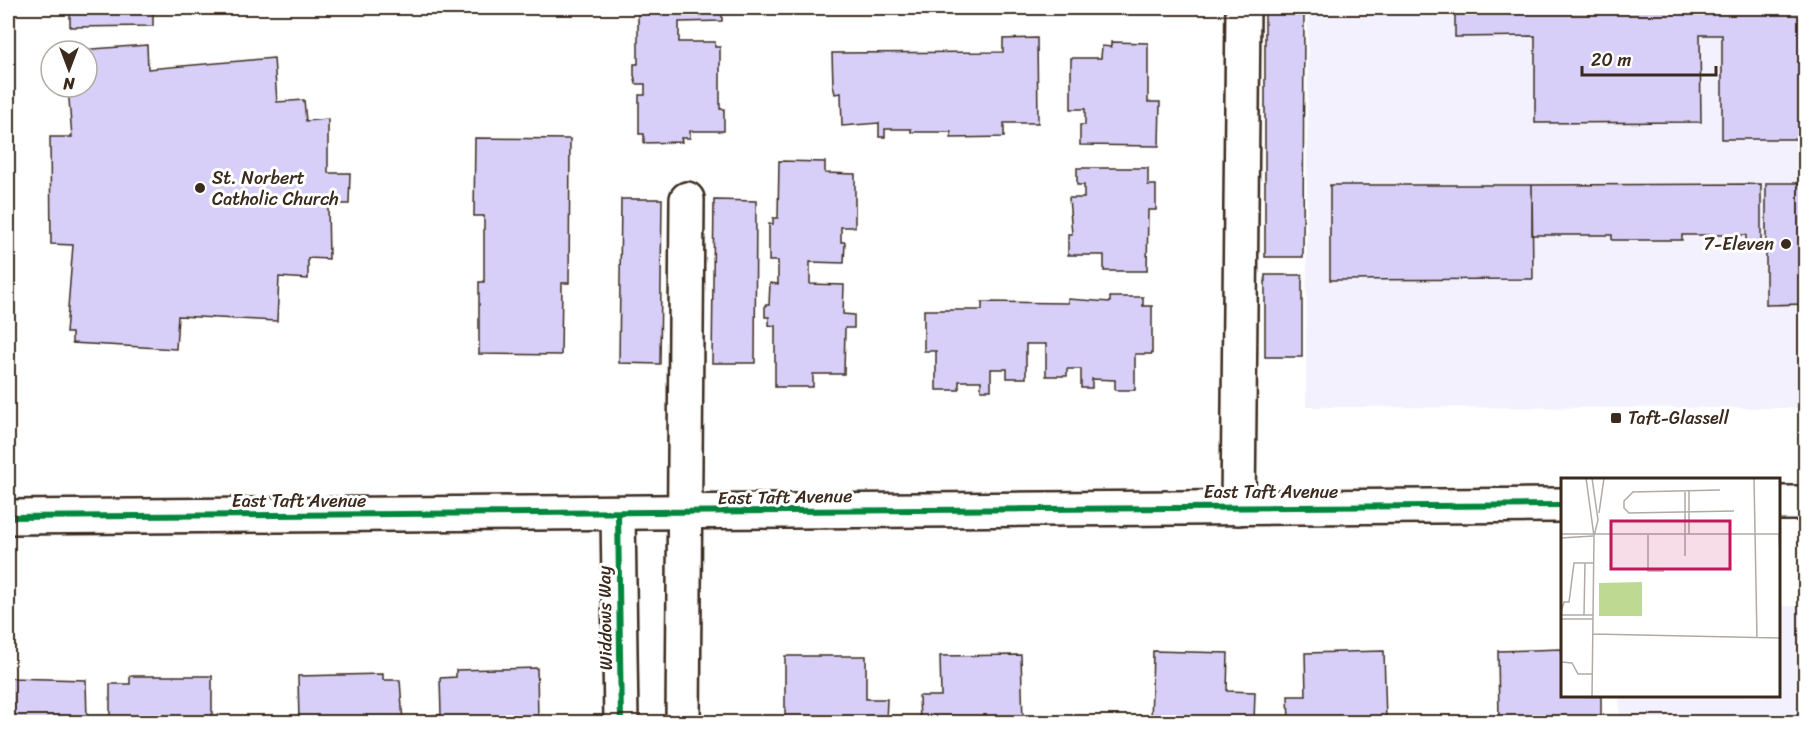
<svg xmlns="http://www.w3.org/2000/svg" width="1813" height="730" font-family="Sriracha,sans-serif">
  <rect width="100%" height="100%" fill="#fff"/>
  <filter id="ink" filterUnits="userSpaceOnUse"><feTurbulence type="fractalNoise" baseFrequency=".0167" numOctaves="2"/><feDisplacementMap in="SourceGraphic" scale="12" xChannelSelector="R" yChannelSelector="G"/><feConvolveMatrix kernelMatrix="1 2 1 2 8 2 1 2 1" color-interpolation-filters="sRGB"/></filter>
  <g filter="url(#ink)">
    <path fill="#f3f1fd" d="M1308,8H1805V408L1306,407Z
      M1779,606H1805V722H1620L1619,696H1778Z"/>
    <path fill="#d7cff7" stroke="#3b2a1e" stroke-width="1.5" d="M70,8H153V26L70,27Z
      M638,8H722V21L679,22V42H715V47H720V109H724V131H690V138H681L682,142L644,143V134H639V95H645V84H636L634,75V64H638Z
      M1265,8H1304L1303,257H1265Z
      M1455,8H1806V139H1722V35H1700L1701,122L1535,123V36L1455,37Z
      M1037,38L1038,123H1004V137L951,138V132H911V129H885V137H879V123L842,126L841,93L835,94L833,85L832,53L1003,52V39Z
      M1111,42L1148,43V102H1160L1159,146L1080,145V125H1085V109H1071V58H1101L1102,46L1111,47Z
      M147,45L148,69L274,58L277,102L304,100L306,121L328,119V173H350L349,204H328L329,259L308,258V279L279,277L277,321L178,316L176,349L72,343V333H66L73,245L51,244L50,137H72L68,87H87V51H65Z
      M475,138L570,139L569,283H562L561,355L479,354V282H484V216H474Z
      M779,161L825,162V173L855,174V227H841V242H845L844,263L810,262V284L844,285L843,314L854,315V328H845L844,374H813V387H775V326L769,325V317H765V305H769L770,283L778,284V261H769V224H773V218H778Z
      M1077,168H1148V185H1156V210H1148L1147,271H1104V255H1068V234H1072L1069,198H1084V185H1077Z
      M1766,183H1806V304L1766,305Z
      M1761,184V248H1746V235H1682V240H1612V235H1532V185Z
      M1330,185H1532L1533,279L1330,280Z
      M621,199H662L660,364L619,363Z
      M714,200L756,201L755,363H712Z
      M1265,275H1302V357H1265Z
      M1110,297H1143V306H1152V354H1135V390H1115V380L1092,379V388H1081V369H1067V376H1046V344H1026V378H1007V369H991V390H981V381H959V390H936V351H924V310H982V302L1068,303V299L1110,302Z
      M1562,649V696H1601V722H1499L1498,651Z
      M1153,651L1228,653L1227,691L1255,692L1254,722H1151Z
      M1384,651L1386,722H1289L1288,696H1306L1305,653Z
      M1021,655L1023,722H920L919,696H941L940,656Z
      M785,656H866V699H887L886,722H785Z
      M537,668L538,722H433V715H441L440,678L456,677V670Z
      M383,674V680H400L403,722H299L298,676Z
      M130,676H212V722H107V719H110V684H130Z
      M8,678L86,680L87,722H8Z"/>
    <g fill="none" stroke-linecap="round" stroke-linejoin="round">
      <g stroke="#3b2a1e" stroke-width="38">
        <path id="minor" d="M1238,508L1243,8
          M618,513L621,722
          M683,722L687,199"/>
      </g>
      <g stroke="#3b2a1e" stroke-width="38">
        <path id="major" d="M1778,503H1806
          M8,517L1562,505"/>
      </g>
      <use href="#minor" stroke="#fff" stroke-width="33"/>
      <use href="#major" stroke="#fff" stroke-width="33"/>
      <g stroke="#fff" stroke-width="10">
        <path id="cycleway" d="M618,513L621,722
          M8,517L1562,505"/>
      </g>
      <use href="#cycleway" stroke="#00873e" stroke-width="6"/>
    </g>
  </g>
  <g fill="#3b2a1e" stroke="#fff" stroke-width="2">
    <circle cx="200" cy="188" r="6"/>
    <circle cx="1786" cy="244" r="6"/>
    <rect x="1610" y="412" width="12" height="12" rx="3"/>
  </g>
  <g text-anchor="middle" stroke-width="6" stroke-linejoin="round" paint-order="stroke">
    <g font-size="18" fill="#3b2a1e" stroke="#fff" text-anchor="start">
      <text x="212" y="184">St. Norbert<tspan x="212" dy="21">Catholic Church</tspan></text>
      <text x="1774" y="250" text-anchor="end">7-Eleven</text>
      <text x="1628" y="424">Taft-Glassell</text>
    </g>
    <g font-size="18" fill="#3b2a1e" stroke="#fff">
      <text x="1271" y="498">East Taft Avenue</text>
      <text transform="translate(785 497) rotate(-1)" y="6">East Taft Avenue</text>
      <text x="299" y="507">East Taft Avenue</text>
      <text transform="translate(605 618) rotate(-91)" y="6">Widdows Way</text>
    </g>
  </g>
  <g transform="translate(1561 478)">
    <rect width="219" height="219" fill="#fff"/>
    <path d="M81,104V138H38V105Z" fill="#bed991"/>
    <path fill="none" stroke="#b1aaa5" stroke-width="1.5" d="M25,0L33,58M193,0L196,160M159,12L72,14L63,23V30L68,35L173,33M128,13V56M38,35L43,0M0,56H219M87,57V93H103M218,57L219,76M0,60L32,58M124,78V13M0,134L3,124H8L13,85H24M0,137H23M32,137H23L24,85H32M0,141H32M32,156L219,160M0,184L11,185L17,196H31M31,219L33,58L37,42L31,0"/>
    <path fill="#c2185b" fill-opacity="0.15" stroke="#c2185b" stroke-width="3" d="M50,43H169V91H50Z"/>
    <rect width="219" height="219" fill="none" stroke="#3b2a1e" stroke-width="3"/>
  </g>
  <rect width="1813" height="730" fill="none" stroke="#fff" stroke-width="30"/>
  <rect x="15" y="15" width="1783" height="700" fill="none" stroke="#3b2a1e" stroke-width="2" filter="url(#ink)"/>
  <g transform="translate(69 69) rotate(180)"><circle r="28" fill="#ffffff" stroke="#b1aaa5" stroke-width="1.5"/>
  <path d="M0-4.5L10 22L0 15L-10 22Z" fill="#3b2a1e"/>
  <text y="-9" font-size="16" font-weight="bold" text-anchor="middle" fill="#3b2a1e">N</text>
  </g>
  <path d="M1582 66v9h134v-9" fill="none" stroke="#3b2a1e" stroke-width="3"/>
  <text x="1591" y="66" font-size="18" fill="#3b2a1e" stroke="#ffffff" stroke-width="4.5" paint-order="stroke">20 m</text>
</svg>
